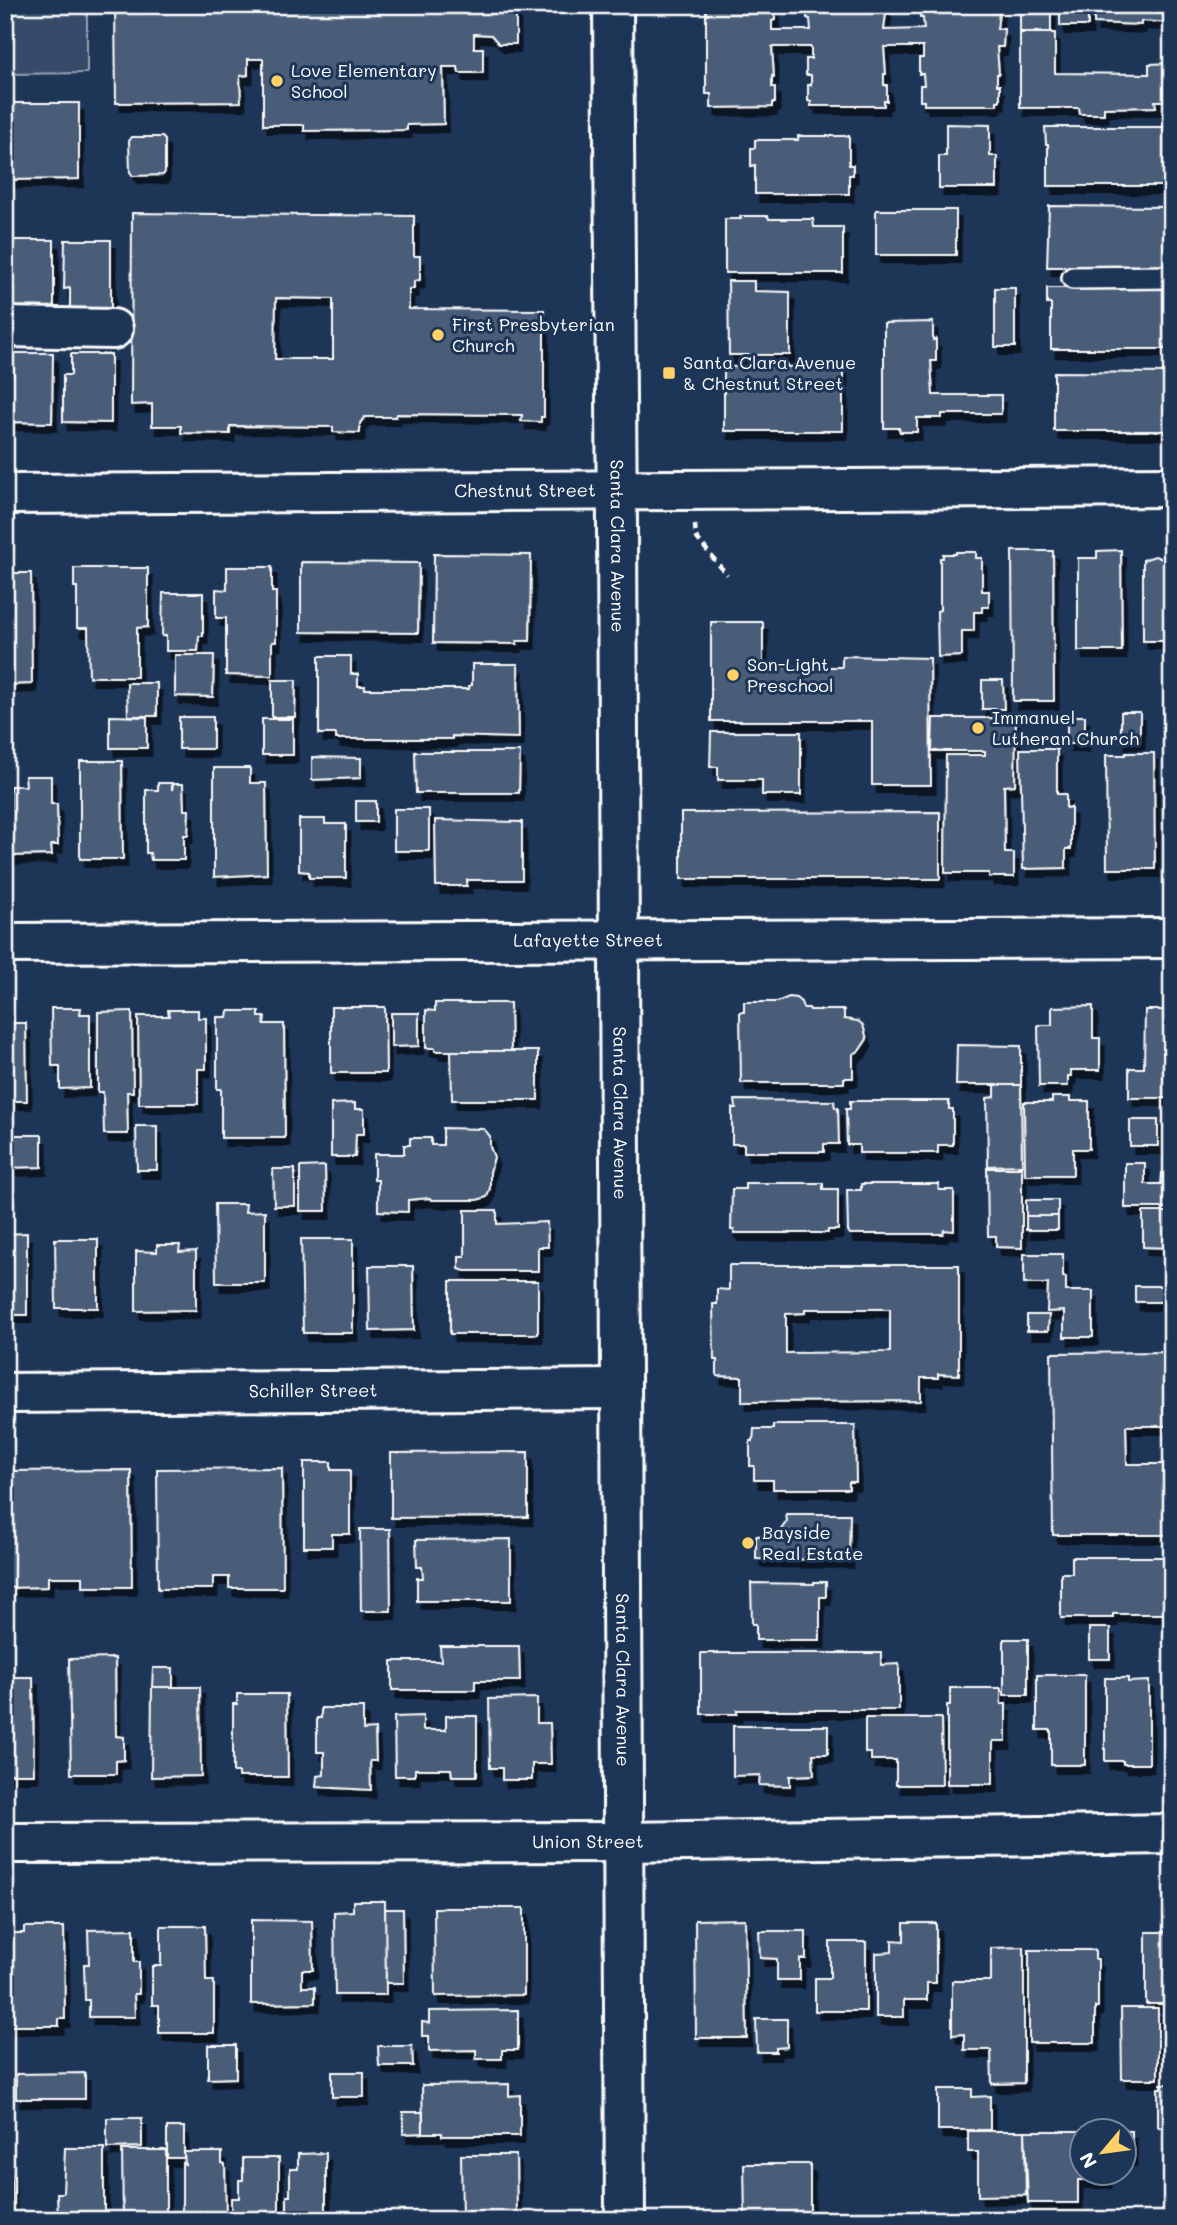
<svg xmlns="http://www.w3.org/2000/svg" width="1177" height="2225" font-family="Mali,sans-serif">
  <defs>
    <filter id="shadow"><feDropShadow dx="4.5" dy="8" stdDeviation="0" flood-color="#0009"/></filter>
  </defs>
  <rect width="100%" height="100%" fill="#1d3557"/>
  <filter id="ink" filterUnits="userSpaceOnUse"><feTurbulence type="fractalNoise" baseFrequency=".0143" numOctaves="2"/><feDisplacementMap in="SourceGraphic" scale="14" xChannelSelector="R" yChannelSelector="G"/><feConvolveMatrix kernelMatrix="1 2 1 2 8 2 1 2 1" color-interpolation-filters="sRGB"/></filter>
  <g filter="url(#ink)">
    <path fill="#364b69" stroke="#9aa5b4" stroke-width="2" d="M6,5H87V73L6,74Z"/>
    <path fill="#4a5d79" stroke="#fff" stroke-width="2" fill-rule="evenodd" filter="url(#shadow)" d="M115,5H516V44H499L491,35L474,34V48H483V73H459L458,67H443L444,124L407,125V130L304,131V125H263V59H248V75L240,76L241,102L116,103Z
      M706,5H775V20L772,21V30H811L810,19L807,18V5H887L884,30L924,29L923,18H920V5H1000L997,29H1004L1003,47H997L999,74H997V85H1000V101H997V105H924V101H920V85H924L923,74H919V58H923V47H884L886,74H884V85H887V101H884V106H811V102L808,101V85H811V75H806V59H811V47H772L774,77L772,76V87H775V103H772V107L711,108V94H706Z
      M1020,5H1051V32H1020Z
      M1099,5H1172V23L1141,21V25L1094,23V12H1099Z
      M1060,13H1088V26H1060Z
      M1020,33H1055V73L1149,74V64L1172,63V113H1167V101H1155L1156,107L1104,108V114H1080L1079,108H1020Z
      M5,103H79V179L5,180Z
      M946,124L990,125V156H997V188H939V156H946Z
      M1045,127H1172V186H1048V144H1046Z
      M798,136H849V165H853V175H849V194H755V165L751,166V148H755V140H798Z
      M132,137H162L165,140V172L163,175L133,176L130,172L129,141Z
      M1049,206L1172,207V267H1047Z
      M876,210H956V255H876Z
      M132,213L414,216V256H420V280L414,281V289H409V309L544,310V417H541V422L521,421L522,415L396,414V417H365L360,423V433L333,432V427L230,426V434L181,433V426H152V404L131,405ZM276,298L333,299V359H275Z
      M740,216H768L769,219H813L814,227H843V273H725V219H741Z
      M5,240H54V310L9,309V288H5Z
      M65,240H111V310L70,309V288L64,289Z
      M728,281H754V291L790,292V355H729Z
      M995,288H1015V347H995Z
      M1047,288H1172V349H1051V304H1047Z
      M933,322V340L936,339V361H931L933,395H1001V414H942V418H917V432H900L899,428H884V323Z
      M13,353H53L52,423L6,422V375H13Z
      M71,354H111V423L63,422V375H71Z
      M761,363H787V367H843V431H724V367H761Z
      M1054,372L1172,373V431H1054Z
      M1121,550L1122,651H1078V558H1097V551Z
      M1012,551H1053L1054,701H1013Z
      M1165,551H1172V641H1143V560L1155,556L1165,560Z
      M956,552H976V558H982V591H989V607H982V612H974V631H962V656L938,657L937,611L940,610V558H943V554H956Z
      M434,554L531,555L530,641H517V644L433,643Z
      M301,562L419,563L418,633L301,632Z
      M227,567H272V592H276V642H272V676L226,675V618H216V589L227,590Z
      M74,568H148V627L137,628V677H89L88,628H77V587H74Z
      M5,573H31L32,684L5,685Z
      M163,593H203V636H199L198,651H166V636H162Z
      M711,622H763V667H842V656L930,658L931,785H872V721H711Z
      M175,655H214L213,697L175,696Z
      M319,656H351V674H358V686H365V689H469V686L472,685V664H518L519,738L452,736V739H336V734H319Z
      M272,680H296L295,717H272Z
      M982,680H1003L1004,709H982Z
      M127,683H157V716H128Z
      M1121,712H1140V741H1121Z
      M110,716L147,717V748H110Z
      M1067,716H1085V744H1067Z
      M179,717H213V749H179Z
      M933,718H1016L1015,785L1004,786L1005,853H1014V877H989V873H945L946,755H985V751H932Z
      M262,719H293V755H262Z
      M711,732H801V795H762V780H718V767H710Z
      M1020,749H1057V794H1066V808L1071,807V849H1066V868L1023,869Z
      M415,752H520L519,793H416Z
      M1126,753H1154L1155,869H1107L1106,755H1125Z
      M312,757L361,758V778L312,780Z
      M80,761H122L123,859H80Z
      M214,768H250V783H266L267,874L214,877Z
      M25,776H51V804H57L58,845H51L52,855L11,856L10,786H26Z
      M158,783H172V790L173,784H183L184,810H189L188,835H184V860H151L150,853H146V790H158Z
      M356,801H376V822H356Z
      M394,809H429V851H394Z
      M940,812V879H681V813Z
      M299,819H325V824H346V878H309V872L299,871Z
      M435,820L522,822V880H467V886H436Z
      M789,997L796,998L801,1002L803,1008H809L810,1010H844V1019L858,1021L863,1025L867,1039L859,1051L853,1054V1078H844V1083H741L740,1012H744V1002H777Z
      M435,1003H510L511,1051H435V1048H426V1010L435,1011Z
      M1093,1006V1038H1100V1070H1071V1076H1068V1086H1039L1038,1025H1052V1007Z
      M331,1007H385L386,1073H331Z
      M51,1008H81L80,1014H90V1088L60,1089V1066H52Z
      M168,1010H198V1018H206V1069H198V1104H139L138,1016H169Z
      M1145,1010H1172V1098H1129V1068H1144Z
      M132,1011L133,1092H127L128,1134H104L103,1092H98V1012Z
      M228,1011H259V1017H265L264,1024H284L285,1138H221V1089H217V1017H227Z
      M391,1013H419V1046L391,1047Z
      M5,1023H26L27,1101H5Z
      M957,1045L1021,1046V1085H956Z
      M451,1051H538V1100H452Z
      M995,1085H1021L1022,1165L988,1166L987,1098L995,1097Z
      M1052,1097H1070V1101H1089V1149H1073V1175H1025L1024,1102H1052Z
      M735,1100L834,1101L835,1108H838L839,1144H824V1152H744V1144H732V1108H736Z
      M850,1101H949V1109H953V1145H938V1153H859V1145H847L846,1109H850Z
      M355,1103V1109H364V1134H356L355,1157H331V1104Z
      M1130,1120H1158V1146H1130Z
      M136,1126H157V1170H137Z
      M443,1128L484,1129L490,1136V1147L494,1157L490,1172V1188L487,1197L477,1200H431L430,1198L408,1200V1212L378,1211V1180H374V1154H404V1145H410V1138H431V1145H443Z
      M5,1135H42V1167L5,1168Z
      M1125,1163H1145V1184H1161L1162,1173H1172V1208H1125Z
      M325,1166L326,1211H300V1167Z
      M987,1168H1022V1248L996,1247V1236H988Z
      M273,1169H295V1206H274Z
      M745,1183H823V1189H838V1230H828V1233H734V1230H731L732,1189H745Z
      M861,1184H939V1190H954V1231L944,1230L943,1234H850L848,1231L847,1190H861Z
      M1026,1200H1058V1216H1026Z
      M215,1204H246L245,1212L265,1211V1283H216Z
      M465,1210H497V1224L547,1222L548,1247H538V1271H465L459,1269V1256H465Z
      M1143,1212H1172V1248L1143,1247Z
      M1026,1216H1058V1230H1026Z
      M27,1233V1315H5V1234Z
      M55,1239H98V1308H56Z
      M301,1239H353V1333H303Z
      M157,1245H180L179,1252L196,1251V1310L136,1311V1251L157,1252Z
      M1024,1254H1063V1277H1066V1291H1093V1337H1064V1311L1047,1312L1048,1284H1024Z
      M729,1265H959V1375L938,1374V1378H921V1401L742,1402V1377L717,1376V1360H714L713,1304H717V1289L729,1290ZM805,1309H890V1352L786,1353V1314L805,1313Z
      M369,1266H413L414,1330L370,1331Z
      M450,1281H538V1334H450Z
      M1135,1286H1167L1168,1302H1135Z
      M1027,1315H1049L1048,1331H1027Z
      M1172,1352V1426H1126L1127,1464H1172V1535H1053L1051,1353Z
      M773,1425H855L856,1482H849V1489H773V1480H754V1466H750V1441H753L754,1429H773Z
      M528,1452V1517L391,1518V1453Z
      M304,1462H331V1470H350V1534H332V1547H304Z
      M282,1468L283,1588H229V1577H213V1589H158L157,1469Z
      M131,1470L132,1587H83V1577H48V1587L5,1588V1471Z
      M786,1514H850L849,1560L756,1559V1536L777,1535L787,1521Z
      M360,1529H390L391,1611H361Z
      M511,1539V1601H417V1578H423L422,1567H417L416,1540Z
      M1072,1557H1166V1614H1113V1618H1061V1573H1072Z
      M814,1582H826V1597H820V1640H756V1624H752L751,1583L814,1584Z
      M1089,1628H1110V1659H1089Z
      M1004,1639H1028V1695H1004Z
      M440,1646H519L520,1681H475V1690H392V1661H441Z
      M701,1653H881V1665L899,1664V1710H737V1714H701Z
      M115,1658L116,1736L124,1737V1760L116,1761V1774H71L69,1659Z
      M153,1668H173V1687H152Z
      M1037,1675H1085V1765H1051V1730H1037Z
      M5,1677H33L34,1774H5Z
      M1105,1678H1128V1682L1149,1681V1764H1123V1761H1105Z
      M152,1687H200L201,1776L151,1777Z
      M950,1688H1001V1704H1006V1741H993V1784H947V1705H950Z
      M237,1694H287L288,1777H238V1772H233V1704H237Z
      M537,1698V1723H550L551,1764H532V1780H502V1768H490L489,1699Z
      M321,1708H363V1730L375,1729L376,1761H370L371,1790L316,1787L317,1776L324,1775V1752H317V1718H321Z
      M423,1716V1730H446V1716H477V1776H452L451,1769H415V1776H395L394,1717Z
      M865,1718H941L942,1785H896V1760H871V1753H865Z
      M733,1726H828V1754H813L814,1775L790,1776V1786L759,1785L760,1775L733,1776Z
      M1166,1896H1172V2004H1146V1932H1166Z
      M353,1901H385L386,1995H335L334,1912L353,1911Z
      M434,1908H524V1995L435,1996Z
      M385,1909H403L404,1983H386Z
      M745,1919L747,2038H696L695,1920Z
      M251,1920L312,1921L313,1970H302V1987H315V2003L251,2004Z
      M904,1923H936V1983H927V2000H904V2017H876V1953L892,1952V1940L904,1941Z
      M161,1926H205L206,1981H214V2033H159V2005H152V1966H161Z
      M24,1927H64L65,2019H59V2026H5V1933H24Z
      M134,1929V1962H139V1994H134L135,2017H89V2000H85L84,1964H89L88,1930Z
      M759,1931H806V1959H800V1980H777V1959L760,1958Z
      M830,1942H866V2011H815V1978H830Z
      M1024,1947V2083L992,2084L991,2050H964V2034L952,2035V1981H991V1948Z
      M1029,1950H1095V1959H1098V2007H1095V2043H1029Z
      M1121,2008H1158V2079H1122Z
      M518,2010V2050H502V2059H476V2050L429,2051V2036H422V2022L429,2023V2011Z
      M756,2019H787V2047L776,2048V2052H757Z
      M208,2045H236V2078L208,2079Z
      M378,2046H412L413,2066H379Z
      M332,2072H364V2097H332Z
      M85,2073V2099H16V2074Z
      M509,2084V2096L520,2095V2136H442V2133H423L422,2085Z
      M1161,2084H1172V2129L1158,2127V2088H1161Z
      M938,2089H972V2097L990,2096V2130H938Z
      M403,2112H423V2133L403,2134Z
      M107,2118H142V2147L107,2148Z
      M167,2127H184V2158H167Z
      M968,2131H1025L1026,2195L978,2196V2152H968Z
      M1025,2131H1082V2172H1107V2180H1078V2203H1028Z
      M1124,2131H1132V2158H1124Z
      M65,2148H104V2220H58L57,2193H63Z
      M122,2150H166V2220H123Z
      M184,2152H222V2163L225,2164L226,2220H182V2163L185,2164Z
      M326,2153V2220H287V2196H290V2169H298V2154Z
      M461,2155H516L517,2220H462Z
      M243,2158H279V2220H231V2198H239V2180H243Z
      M744,2164H810V2220H745Z
      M5,2168H11L12,2208H5Z"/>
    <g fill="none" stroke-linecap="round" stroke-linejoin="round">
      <g stroke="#fff" stroke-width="26">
        <path id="lane" d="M1073,278L1172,277"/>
      </g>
      <g stroke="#fff" stroke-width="44">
        <g id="street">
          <path d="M5,327L113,329"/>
          <path id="s1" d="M5,494L1172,487"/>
          <path id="s2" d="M5,943L1172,938"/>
          <path id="s3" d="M5,1393L620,1389"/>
          <path id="s4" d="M5,1843L622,1842L1172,1834"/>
        </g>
      </g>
      <g stroke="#fff" stroke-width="44">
        <g id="secondary">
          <path id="s5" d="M613,5L617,528L625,2220"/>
        </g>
      </g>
      <path stroke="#fff" stroke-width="4.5" stroke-dasharray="7 5" stroke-linecap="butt" d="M695,525L696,537L727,575"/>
      <use href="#lane" stroke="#1d3557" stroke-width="21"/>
      <use href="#street" stroke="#1d3557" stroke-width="38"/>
      <use href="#secondary" stroke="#1d3557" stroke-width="38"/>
    </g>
  </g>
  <g fill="#ffd166" stroke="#1d3557" stroke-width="2.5">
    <circle cx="277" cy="81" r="7"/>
    <circle cx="438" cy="335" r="7"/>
    <rect x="662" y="366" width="14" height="14" rx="3.5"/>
    <circle cx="733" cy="675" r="7"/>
    <circle cx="978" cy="728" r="7"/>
    <circle cx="748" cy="1543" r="7"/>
  </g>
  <g text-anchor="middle" stroke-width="6" stroke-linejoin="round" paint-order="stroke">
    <g font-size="18" fill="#fff" stroke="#1d3557" text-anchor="start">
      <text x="291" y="77">Love Elementary<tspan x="291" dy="21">School</tspan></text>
      <text x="452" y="331">First Presbyterian<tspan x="452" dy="21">Church</tspan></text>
      <text x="683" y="369">Santa Clara Avenue<tspan x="683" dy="21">&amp; Chestnut Street</tspan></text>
      <text x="747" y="671">Son-Light<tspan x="747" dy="21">Preschool</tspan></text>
      <text x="992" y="724">Immanuel<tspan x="992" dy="21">Lutheran Church</tspan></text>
      <text x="762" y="1539">Bayside<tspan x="762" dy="21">Real Estate</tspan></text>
    </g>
    <g font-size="18" fill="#fff" stroke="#1d3557">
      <text dy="6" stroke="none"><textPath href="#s1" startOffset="520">Chestnut Street</textPath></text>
      <text dy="6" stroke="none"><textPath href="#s5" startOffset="541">Santa Clara Avenue</textPath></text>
      <text dy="6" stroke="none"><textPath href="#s2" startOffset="583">Lafayette Street</textPath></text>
      <text dy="6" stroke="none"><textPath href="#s5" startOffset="1108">Santa Clara Avenue</textPath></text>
      <text dy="6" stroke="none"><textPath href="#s3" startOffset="308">Schiller Street</textPath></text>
      <text dy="6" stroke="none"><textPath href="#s5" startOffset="1675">Santa Clara Avenue</textPath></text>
      <text dy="6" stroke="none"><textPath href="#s4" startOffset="583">Union Street</textPath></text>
    </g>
  </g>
  <rect width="1177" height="2225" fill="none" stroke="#1d3557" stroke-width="28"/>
  <rect x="14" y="14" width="1149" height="2197" fill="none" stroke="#fff" stroke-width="2.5" filter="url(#ink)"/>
  <g transform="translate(1103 2152) rotate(241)"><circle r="33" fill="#1d3557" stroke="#77869a" stroke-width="2"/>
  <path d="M0-5L12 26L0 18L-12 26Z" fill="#ffd166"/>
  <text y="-10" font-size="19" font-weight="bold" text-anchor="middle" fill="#ffffff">N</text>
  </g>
</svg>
